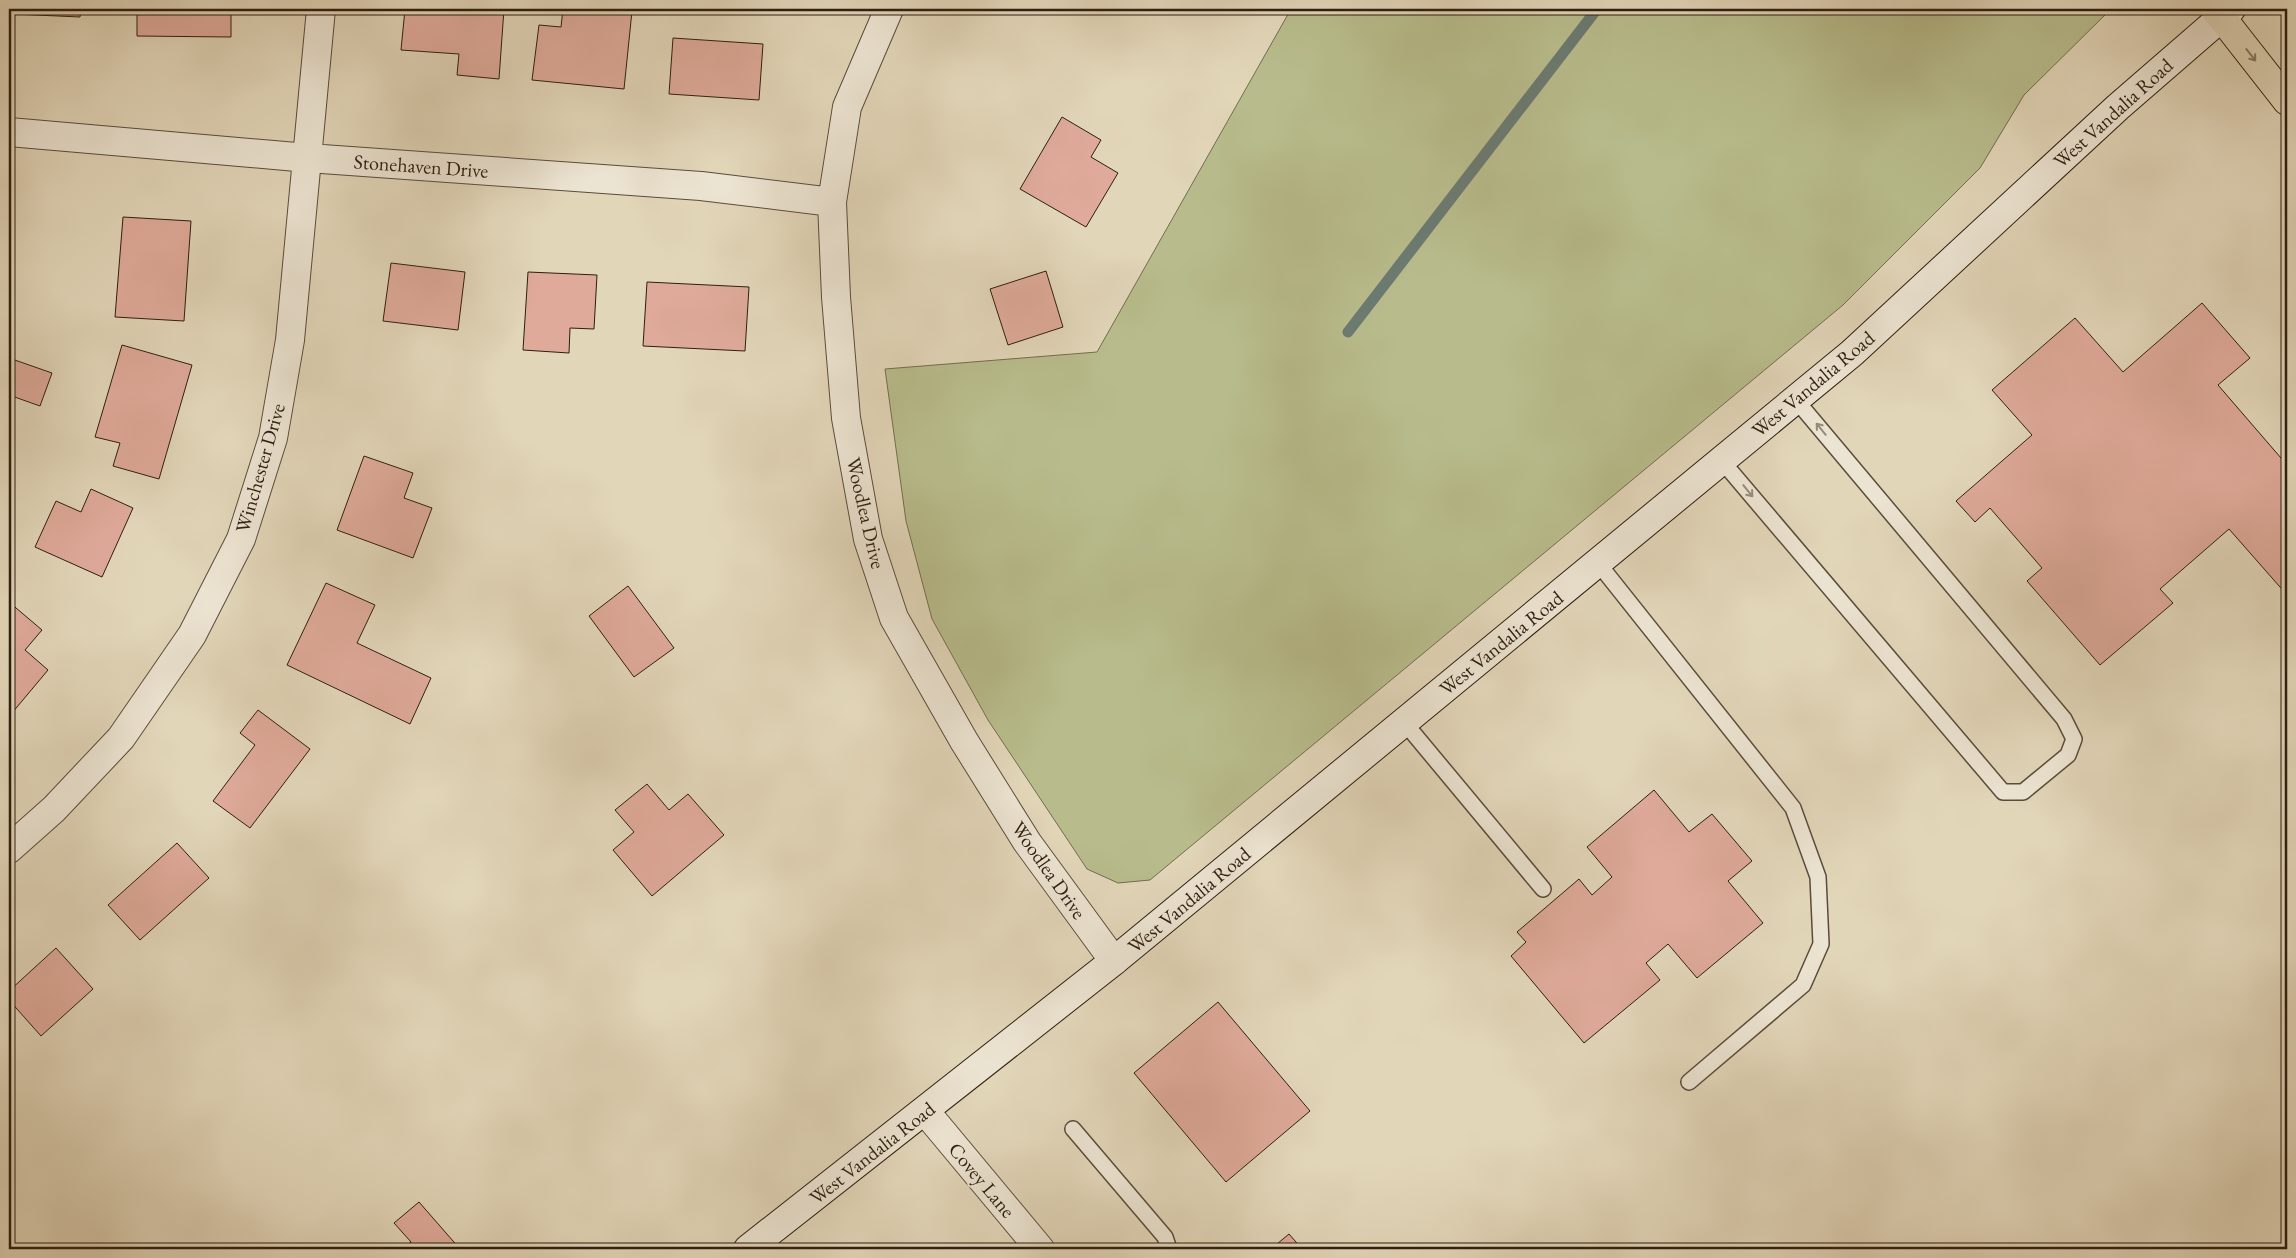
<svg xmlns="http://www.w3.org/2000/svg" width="2296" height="1258" font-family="'EB Garamond',serif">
  <rect width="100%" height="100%" fill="#e2d6b9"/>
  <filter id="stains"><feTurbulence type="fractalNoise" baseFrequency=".004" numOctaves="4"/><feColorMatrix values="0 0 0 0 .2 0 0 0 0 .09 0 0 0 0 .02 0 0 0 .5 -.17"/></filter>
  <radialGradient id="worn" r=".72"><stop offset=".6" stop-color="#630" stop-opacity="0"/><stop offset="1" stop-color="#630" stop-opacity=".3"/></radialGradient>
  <path fill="#b8bc8c" stroke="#726d4e" d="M1291,9H2111L2024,95L1980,168L1843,305L1150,880L1118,883L1087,869L988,720L932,619L906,521L885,369L1097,352Z"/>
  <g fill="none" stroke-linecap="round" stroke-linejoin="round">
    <path stroke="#6b7b72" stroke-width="11" d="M1348,332L1597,9"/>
  </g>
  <path fill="#dfaa9a" stroke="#2d1e11" d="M13,9H81L80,17L13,14Z
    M137,9H231V37L137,36Z
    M405,9H504L499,79L457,75L459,54L401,50Z
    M563,9L632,11L624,89L532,80L539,25L561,27Z
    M673,38L763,44L759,100L669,94Z
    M1062,117L1101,140L1091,157L1118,173L1086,227L1020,189Z
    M123,217L191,221L184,321L115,317Z
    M391,263L465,272L458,330L383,321Z
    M1046,271L1063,327L1008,345L990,289Z
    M528,272L597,275L594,329L570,328L569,353L523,350Z
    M647,282L749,287L745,351L643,346Z
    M2202,303L2250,358L2218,385L2287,465V595L2229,529L2160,589L2173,603L2100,665L2027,581L2042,568L1990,508L1975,522L1956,501L2032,435L1992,390L2075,318L2123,372Z
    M122,345L192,365L159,479L113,466L120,443L95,437Z
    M9,358L52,373L40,406L9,395Z
    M364,456L413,473L404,498L432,508L413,558L337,530Z
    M91,489L133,508L102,577L35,547L56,501L81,512Z
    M326,583L375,605L357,643L431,678L410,724L287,665Z
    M628,586L674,648L634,677L589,616Z
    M9,602L42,630L25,650L48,670L12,713L9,710Z
    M258,710L310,749L250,828L213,801L255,745L240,733Z
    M647,784L669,810L688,794L724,835L652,896L613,850L634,832L615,810Z
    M1654,790L1689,832L1712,814L1752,861L1728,881L1763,923L1697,978L1668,944L1646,963L1660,980L1584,1043L1511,956L1526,942L1517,932L1579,879L1592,895L1612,877L1587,847Z
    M177,843L209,878L140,940L108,905Z
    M56,948L93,989L41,1036L9,1000V991Z
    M1218,1002L1310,1111L1226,1182L1134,1073Z
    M9,1053L14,1058L9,1063Z
    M419,1202L460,1249H402L411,1242L394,1223Z
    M1289,1234L1302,1249H1271Z"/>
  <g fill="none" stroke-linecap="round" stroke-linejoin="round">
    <g stroke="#5a4c3b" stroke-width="18">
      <path id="service" d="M1722,461L2003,792H2023L2068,755L2074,739L2064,719L1796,400
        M1598,563L1793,808L1818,877L1821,944L1803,985L1689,1082
        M1404,722L1543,889
        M1073,1129L1165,1237L1169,1249"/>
    </g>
    <g stroke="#5a4c3b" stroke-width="30">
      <path id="minor" d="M889,9L847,107L832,202L836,297L846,418L868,539L894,618L964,741L1027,842L1114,961
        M9,132L308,158L701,186L832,202
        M9,849L54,809L121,738L192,635L241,539L273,438L290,340L321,9
        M925,1111L1040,1249"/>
    </g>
    <g stroke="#2d1e11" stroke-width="30">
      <path id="secondary" d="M748,1249L1114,961L1852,353L2118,107L2231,9"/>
    </g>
    <g stroke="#2d1e11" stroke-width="30">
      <path id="primary" d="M2215,9L2287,101"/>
    </g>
    <use href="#service" stroke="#ece4d2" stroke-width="15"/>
    <use href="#minor" stroke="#ece4d2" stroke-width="28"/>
    <use href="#secondary" stroke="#ece4d2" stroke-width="28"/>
    <use href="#primary" stroke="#e2d6b9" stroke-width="28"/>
  </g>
  <defs><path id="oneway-shaft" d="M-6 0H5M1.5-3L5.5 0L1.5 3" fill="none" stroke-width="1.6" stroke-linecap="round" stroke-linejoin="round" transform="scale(1.25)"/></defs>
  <use stroke="#887a65" href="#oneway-shaft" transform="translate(2251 55) rotate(52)"/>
  <g stroke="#968b7b">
    <use href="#oneway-shaft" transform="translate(1821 429) rotate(-129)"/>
    <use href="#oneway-shaft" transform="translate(1748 491) rotate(51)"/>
  </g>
  <g text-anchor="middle" stroke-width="4" stroke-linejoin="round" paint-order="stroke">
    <g font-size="20" fill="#2d1e11" stroke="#ece4d2">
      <text transform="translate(2113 113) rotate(-42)" y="7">West Vandalia Road</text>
      <text transform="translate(421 166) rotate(4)" y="7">Stonehaven Drive</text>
      <text transform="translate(1813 384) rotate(-40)" y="7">West Vandalia Road</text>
      <text transform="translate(260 468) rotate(-74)" y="7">Winchester Drive</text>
      <text transform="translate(866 513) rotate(77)" y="7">Woodlea Drive</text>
      <text transform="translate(1501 643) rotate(-39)" y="7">West Vandalia Road</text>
      <text transform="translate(1049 870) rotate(55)" y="7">Woodlea Drive</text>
      <text transform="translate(1189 900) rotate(-40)" y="7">West Vandalia Road</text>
      <text transform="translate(872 1153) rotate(-38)" y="7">West Vandalia Road</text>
      <text transform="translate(982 1180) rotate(50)" y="7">Covey Lane</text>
    </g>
  </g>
  <rect width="2296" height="1258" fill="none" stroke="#e2d6b9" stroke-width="30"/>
  <rect x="10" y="10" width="2276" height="1238" fill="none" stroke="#2d1e11" stroke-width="2.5"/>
  <rect x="15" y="15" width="2266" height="1228" fill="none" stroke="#2d1e11"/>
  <rect width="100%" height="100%" filter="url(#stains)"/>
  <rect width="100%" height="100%" fill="url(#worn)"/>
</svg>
